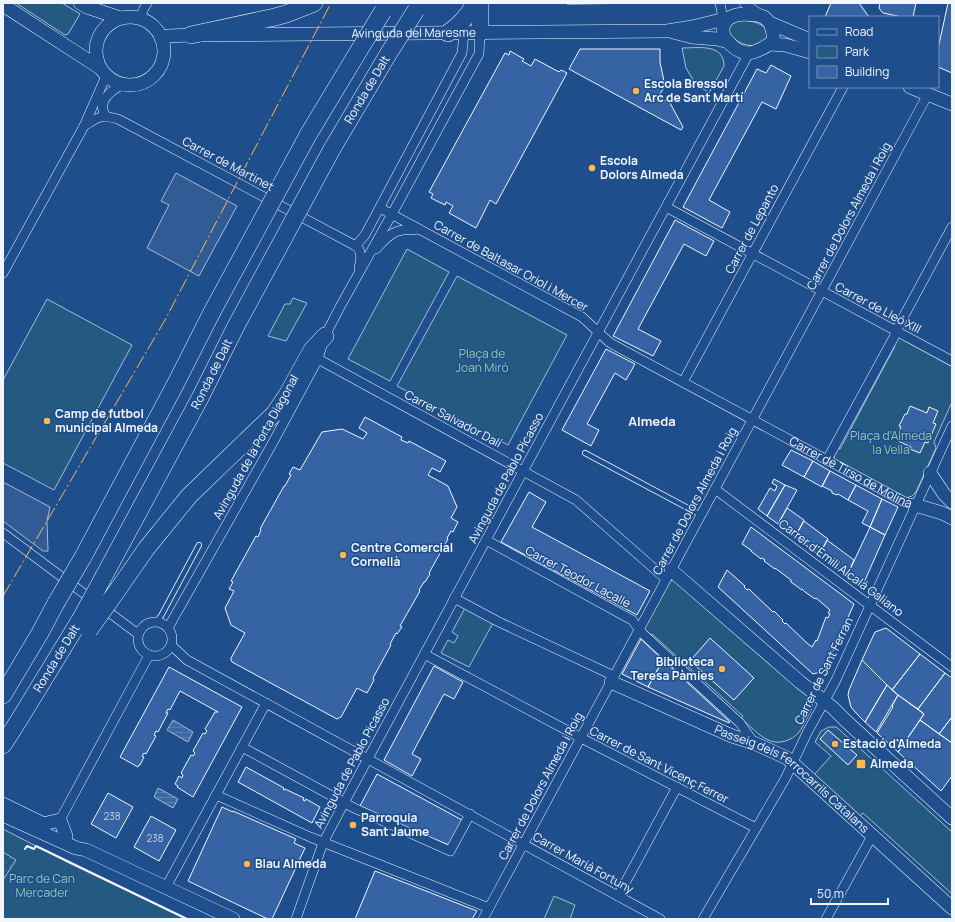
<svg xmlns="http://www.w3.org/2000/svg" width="955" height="922" font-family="Manrope,sans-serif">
  <defs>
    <pattern id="garden-dots" width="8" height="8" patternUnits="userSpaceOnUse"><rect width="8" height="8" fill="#245a82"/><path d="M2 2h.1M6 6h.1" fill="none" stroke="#447295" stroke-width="1.8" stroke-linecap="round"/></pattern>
    <pattern id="water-rules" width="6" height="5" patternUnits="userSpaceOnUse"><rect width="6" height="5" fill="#3b69a3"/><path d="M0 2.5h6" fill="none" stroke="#587fb1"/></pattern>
  </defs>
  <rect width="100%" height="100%" fill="#1f4e8c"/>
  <path fill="#245a82" stroke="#a8bbd7" d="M16,3H62L80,14L68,34L65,35Z
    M742,20C751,21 758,22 766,28L767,39C752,59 707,28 742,20Z
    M682,48C698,48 724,43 724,66L709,93L695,83L686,68Z
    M407,249L449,272L390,381L348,359Z
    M457,276L567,335L508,445L397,386Z
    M293,298L307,303L286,341L268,336L285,304H290Z
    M47,299L132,345L54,490L3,463V380Z
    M900,336L905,341L951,366L952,365V402L934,442L936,448L916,492L912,496L906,498L834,459V456L837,448L840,449L895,346L893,345L896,338Z
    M673,580L812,699C814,707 809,714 805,722C803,725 802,729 799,732C792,741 778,745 768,740C758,735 749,725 741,718L743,716L652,634L650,636L645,631L644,628L670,581Z
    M465,608L493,623L469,667L441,653L448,640L454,643L458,636L452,632Z
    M829,727H836L842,732L952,832V894L863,813L859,817L813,776L831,756L815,742L821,731Z
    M3,829L69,863L186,919H3Z
    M554,896L575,905L570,919H544Z"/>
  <path fill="url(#garden-dots)" stroke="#a8bbd7" d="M3,852L16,860L3,880Z"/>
  <path fill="#305b95" stroke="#a8bbd7" d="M176,173L237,206L199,276L147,248L169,205L161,201Z
    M3,482L50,507L47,521L48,551H43L3,521Z"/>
  <path fill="url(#water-rules)" stroke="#a8bbd7" d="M173,720L193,732L188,742L167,730Z
    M158,788L178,799L173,808L154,797Z"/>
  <path fill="#3563a3" stroke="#f2f6ff" d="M567,3H659L567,4Z
    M831,3H859L869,17H825Z
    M880,3H916L913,17H902L883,13L879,8Z
    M948,3H952V73L938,67V49Z
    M580,49H660V62L665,86L658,97L670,103L683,127L681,130L569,69Z
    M510,51L524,59L522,61L531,66L535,59L559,72L561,70L567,73L496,204L490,200L476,228L449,213L453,206L446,202L445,205L431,198L433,194L429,192L505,53L509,55Z
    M771,65L791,76L776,109L762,102L709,200L730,212L722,228L683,207L757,69L766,73Z
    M675,220L714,241L706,256L684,244L638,329L661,341L653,356L613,336Z
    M606,349L635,364L626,380L615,373L587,424L599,430L591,446L562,430Z
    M910,406L927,413L929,407L938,411L933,423L936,424L928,443L925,442L920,453L910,449L911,447L898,441L900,437L897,436L901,427L899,426L905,414H907Z
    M365,417L402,437L401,440L408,443L409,441L446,461L440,472L432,468L428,475L448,486L457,507L451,518L458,522L453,532L451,531L447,538L448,539L429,573L430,574L425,582H424L419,590L420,591L400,626L402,627L397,634L396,633L390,644L391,645L373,678L374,680L367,693L357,688L341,717L337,719L232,662L231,660V658L245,633L231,625L225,608L234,591L229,589L233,582L231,581L256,536L258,537L261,530L260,529L284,486H285L291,475L289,474L293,467L300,470L322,432L342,429L363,439L367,433L359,428Z
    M791,450L813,461L804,477L782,465Z
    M813,461L830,471L822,487L804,477Z
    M830,471L856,485L848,500L838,494L837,495L832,493V491L822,486Z
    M774,479L785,485L767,516L758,509L770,488L775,491L777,486L772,483Z
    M785,485L797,490L778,524L767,516Z
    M856,485L882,499L870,527L862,523L868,511L848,500Z
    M529,492L546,502L532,527L650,591L637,615L501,542Z
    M882,499L898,507L885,535L870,527Z
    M787,508L804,520L795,537L778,524Z
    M804,521L828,539L819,555L795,537Z
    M751,527L854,604L824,671L813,674L718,587L727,570L745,586L744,587L747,590L749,589L773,612L774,611L783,620L782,621L785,624L786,623L807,643L812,647L816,640L817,641L826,617L828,618L830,614L828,613L830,610L816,598L815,599L805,592L802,589V590L791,582V580L775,568V569L764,561L765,560L762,558L761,559L751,551V550L742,544Z
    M870,527L885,535L862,587L847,576Z
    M827,540L854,560L847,576L819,555Z
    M886,628L920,654L892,690L862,660L875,632Z
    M710,638L754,678L734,700L690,661Z
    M641,639L663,660L648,687L622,674Z
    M920,654L945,673L918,709L898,695L892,690Z
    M663,660L730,722L729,723L648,687Z
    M862,660L887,685L865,722L857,714L851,707L848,695L849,690Z
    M434,666L463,682L454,699L444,694L412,754L421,759L412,776L384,760Z
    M169,667L242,707L193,797L177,787L178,786L175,784L179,776L182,778L183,775L181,773L191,755L193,756L195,753L193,751L203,733L205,734L207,731L205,729L215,712H218L180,691L170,710L168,709L166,713H168L158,732L156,731L154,735L156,736L146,754L144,753L142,756L144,757L140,765H139L138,767L120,757Z
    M945,673L952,678V717L939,734L920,720L924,714L918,709Z
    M887,685L898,695L876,732L865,722Z
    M898,695L924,714L898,752L877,733L893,707L892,706Z
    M952,717V743L939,734Z
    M920,720L952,743V776L941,791L898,752Z
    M828,730L857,755L848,765L820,739Z
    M246,767L284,788L283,789L285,790V789L304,798L303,800L305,801L306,799L320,807L312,823L238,782Z
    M377,774L462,820L449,845L410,829L360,806Z
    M108,793L133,807L116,838L91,824Z
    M222,807L233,812V811L296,839L294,843L305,848L272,919H268L253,912L188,881Z
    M151,816L176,830L159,861L134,847Z
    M375,871L477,911L472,919H355Z"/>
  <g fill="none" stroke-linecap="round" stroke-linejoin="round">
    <g stroke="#f2f6ff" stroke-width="6">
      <path id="lane" d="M585,453L701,515
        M156,622L161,616L199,545"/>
    </g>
    <g stroke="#f2f6ff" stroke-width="10">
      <g id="street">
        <path d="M720,3L724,24"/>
        <path d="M744,3L761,15"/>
        <path d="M141,19L143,10L147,3"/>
        <path d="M106,116C96,102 110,91 122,85"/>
        <path d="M84,126C99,117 100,114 118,119L354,245L358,243L365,235L462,53L464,33"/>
        <path d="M666,207L952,361"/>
        <path id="s1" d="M380,208L582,317L609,342L614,345L903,501L915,505"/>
        <path d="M354,245C363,250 361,259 359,268"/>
        <path d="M376,249C383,242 391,231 403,230C409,229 413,230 419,229"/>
        <path d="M3,273L84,126L106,76"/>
        <path d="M318,359L576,500L666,579"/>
        <path d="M683,382L843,87"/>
        <path d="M827,460L894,337L899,325L952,227"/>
        <path d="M715,489L952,667"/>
        <path d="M3,533L138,634"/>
        <path d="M486,540L632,620L643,634L740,723L754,743"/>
        <path d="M454,598L497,621L614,676"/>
        <circle cx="155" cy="639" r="17"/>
        <path d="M168,628L271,446L318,359L325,336L341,305L392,214L475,61L479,54L480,33"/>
        <path d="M171,645L187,660L660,919"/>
        <path d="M424,654L585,740L756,828"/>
        <path d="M242,747L354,808L450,851L470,814"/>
        <path d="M216,795L310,837L489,908"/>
        <path d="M60,820L149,655"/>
        <path d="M166,887L266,703"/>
        <path d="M618,896L677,787"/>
        <path d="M296,919L323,843L344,803L749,53"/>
        <path d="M483,919L928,94"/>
        <path d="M703,919L785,779L808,731L836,680L952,426"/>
        <path d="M826,919L872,836"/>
      </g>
    </g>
    <g stroke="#f2f6ff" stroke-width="14">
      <g id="secondary">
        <path d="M80,3L87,7L120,18"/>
        <path d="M3,5L100,68"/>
        <circle cx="130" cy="51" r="34"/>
        <path d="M729,18C726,21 723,24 723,29C722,40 737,53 749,53C756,52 766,47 772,42C775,36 772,29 770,23"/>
        <path d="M673,32L692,37L717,39L729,42"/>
        <path id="s2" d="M161,38L168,36L191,35L667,31L692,27L729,18L736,15L744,14L757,15L764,17L770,23L810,40"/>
        <path d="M770,44L785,45L810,52"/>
        <path d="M910,87L952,104"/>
        <path d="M930,473L944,494L952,502"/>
        <path d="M915,505L942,513L952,518"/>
        <path d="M671,570L800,682L833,708L846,721L952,818"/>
        <path id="s3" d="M611,682L732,736L754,743L787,758L952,908"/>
        <path d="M3,804L44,824"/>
        <path d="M3,815L76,848L86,850L233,919"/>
        <path d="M36,824H43L60,820L66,836"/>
      </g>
    </g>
    <g stroke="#f2f6ff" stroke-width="18">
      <g id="highway">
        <path d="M480,3V33"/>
        <path d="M448,33C460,25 468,16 475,3"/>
        <path d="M191,35L275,17L286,14L314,3"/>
        <path d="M308,135L355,57"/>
        <path id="s4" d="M332,149L387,56"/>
        <path d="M83,557L175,385L212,312"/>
        <path id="s5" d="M104,576L200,398L236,326"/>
        <path d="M119,588L146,549L189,496L274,414L287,395L312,350L325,336"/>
        <path d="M3,695L40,633L56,603"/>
        <path id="s6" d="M3,745L19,720L80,620"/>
      </g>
    </g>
    <use href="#lane" stroke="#1f4e8c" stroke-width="4.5"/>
    <use href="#street" stroke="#1f4e8c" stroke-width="9"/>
    <use href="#secondary" stroke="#1f4e8c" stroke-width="13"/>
    <use href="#highway" stroke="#1f4e8c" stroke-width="17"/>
    <g stroke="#f2f6ff" stroke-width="18" stroke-linecap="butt">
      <path id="highway-bridge" d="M387,56L416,10
        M355,57L383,11
        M212,312L308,135
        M236,326L332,149
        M56,603L83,557
        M80,620L104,576
        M89,630L119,588"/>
    </g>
    <use href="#highway-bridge" stroke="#1f4e8c" stroke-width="17"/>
    <path stroke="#f2f6ff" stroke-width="2" d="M25,849L27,846L34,849L36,846L187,919"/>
    <path stroke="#ffb74d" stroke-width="1" stroke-dasharray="14 3 2 3" stroke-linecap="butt" d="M3,596L165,320L331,3"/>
  </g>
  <g fill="#ffb74d" stroke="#1f4e8c" stroke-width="1.5">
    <circle cx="636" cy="91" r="4"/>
    <circle cx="592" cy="168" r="4"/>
    <circle cx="47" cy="421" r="4"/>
    <circle cx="343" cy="555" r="4"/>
    <circle cx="722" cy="669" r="4"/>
    <circle cx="835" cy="744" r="4"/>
    <rect x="856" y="759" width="10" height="10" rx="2"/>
    <circle cx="353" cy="825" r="4"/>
    <circle cx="247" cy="864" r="4"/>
  </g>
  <g text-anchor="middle" stroke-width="3" stroke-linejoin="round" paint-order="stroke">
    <g font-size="10" fill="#c3d1e8">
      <text x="112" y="820">238</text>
      <text x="155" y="842">238</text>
    </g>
    <g font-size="12" fill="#f2f6ff" stroke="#1f4e8c">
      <text dy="4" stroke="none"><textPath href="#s2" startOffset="253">Avinguda del Maresme</textPath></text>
      <text dy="4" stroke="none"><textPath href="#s4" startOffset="69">Ronda de Dalt</textPath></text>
      <text transform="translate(228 164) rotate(28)" y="4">Carrer de Martinet</text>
      <text transform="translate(849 216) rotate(-62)" y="4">Carrer de Dolors Almeda i Roig</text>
      <text transform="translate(752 229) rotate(-62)" y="4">Carrer de Lepanto</text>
      <text transform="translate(511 266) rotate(29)" y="4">Carrer de Baltasar Oriol i Mercer</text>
      <text transform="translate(878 308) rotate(28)" y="4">Carrer de Lleó XIII</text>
      <text dy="4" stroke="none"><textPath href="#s5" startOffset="229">Ronda de Dalt</textPath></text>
      <text transform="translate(453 419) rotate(28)" y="4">Carrer Salvador Dalí</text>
      <text transform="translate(256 447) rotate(-61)" y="4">Avinguda de la Porta Diagonal</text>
      <text dy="4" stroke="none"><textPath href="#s1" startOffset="541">Carrer de Tirso de Molina</textPath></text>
      <text transform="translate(506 478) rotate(-62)" y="4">Avinguda de Pablo Picasso</text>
      <text transform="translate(695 501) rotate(-62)" y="4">Carrer de Dolors Almeda i Roig</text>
      <text transform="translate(841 568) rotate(37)" y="4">Carrer d'Emili Alcalá Galiano</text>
      <text transform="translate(578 577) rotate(28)" y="4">Carrer Teodor Lacalle</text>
      <text dy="4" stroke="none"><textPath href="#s6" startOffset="102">Ronda de Dalt</textPath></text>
      <text transform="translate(824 671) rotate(-64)" y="4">Carrer de Sant Ferran</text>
      <text transform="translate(352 763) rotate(-62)" y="4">Avinguda de Pablo Picasso</text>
      <text transform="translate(659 765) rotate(27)" y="4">Carrer de Sant Vicenç Ferrer</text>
      <text dy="4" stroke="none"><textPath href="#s3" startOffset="207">Passeig dels Ferrocarrils Catalans</textPath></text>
      <text transform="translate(541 786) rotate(-62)" y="4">Carrer de Dolors Almeda i Roig</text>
      <text transform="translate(583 863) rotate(29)" y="4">Carrer Marià Fortuny</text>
    </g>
    <g font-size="12" font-weight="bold" fill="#f2f6ff" stroke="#1f4e8c" text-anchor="start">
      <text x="644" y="88">Escola Bressol<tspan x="644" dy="14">Arc de Sant Martí</tspan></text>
      <text x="600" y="165">Escola<tspan x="600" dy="14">Dolors Almeda</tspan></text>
      <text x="55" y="418">Camp de futbol<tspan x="55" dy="14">municipal Almeda</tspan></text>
      <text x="351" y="552">Centre Comercial<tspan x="351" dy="14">Cornellà</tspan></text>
      <text x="714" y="666" text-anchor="end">Biblioteca<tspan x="714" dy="14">Teresa Pàmies</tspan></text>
      <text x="843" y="748">Estació d'Almeda</text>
      <text x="870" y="768">Almeda</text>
      <text x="361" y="822">Parroquia<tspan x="361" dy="14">Sant Jaume</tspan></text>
      <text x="255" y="868">Blau Almeda</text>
    </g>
    <g font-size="12" fill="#97c8a6" stroke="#1f4e8c">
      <text x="482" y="358">Plaça de<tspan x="482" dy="14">Joan Miró</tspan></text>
      <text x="891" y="440">Plaça d'Almeda<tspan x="891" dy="14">la Vella</tspan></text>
      <text x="42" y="883">Parc de Can<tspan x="42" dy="14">Mercader</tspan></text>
    </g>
    <g font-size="13" font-weight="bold" fill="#f2f6ff" stroke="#1f4e8c">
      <text x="652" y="426">Almeda</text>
    </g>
  </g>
  <rect width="955" height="922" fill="none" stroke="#f2f6ff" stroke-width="8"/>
  <rect x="809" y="16" width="130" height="72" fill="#1f4e8c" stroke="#7391ba"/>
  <rect x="817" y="29" width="20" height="6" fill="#1f4e8c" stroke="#7391ba"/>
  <text x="845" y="36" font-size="12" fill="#f2f6ff">Road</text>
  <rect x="817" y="46" width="20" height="12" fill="#245a82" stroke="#7391ba"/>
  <text x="845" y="56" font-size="12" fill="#f2f6ff">Park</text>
  <rect x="817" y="66" width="20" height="12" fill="#3563a3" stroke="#7391ba"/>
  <text x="845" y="76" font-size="12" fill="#f2f6ff">Building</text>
  <path d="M811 898v6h77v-6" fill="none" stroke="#f2f6ff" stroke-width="2"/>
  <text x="817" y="898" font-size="12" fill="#f2f6ff" stroke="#1f4e8c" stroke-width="3" paint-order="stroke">50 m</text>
</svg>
